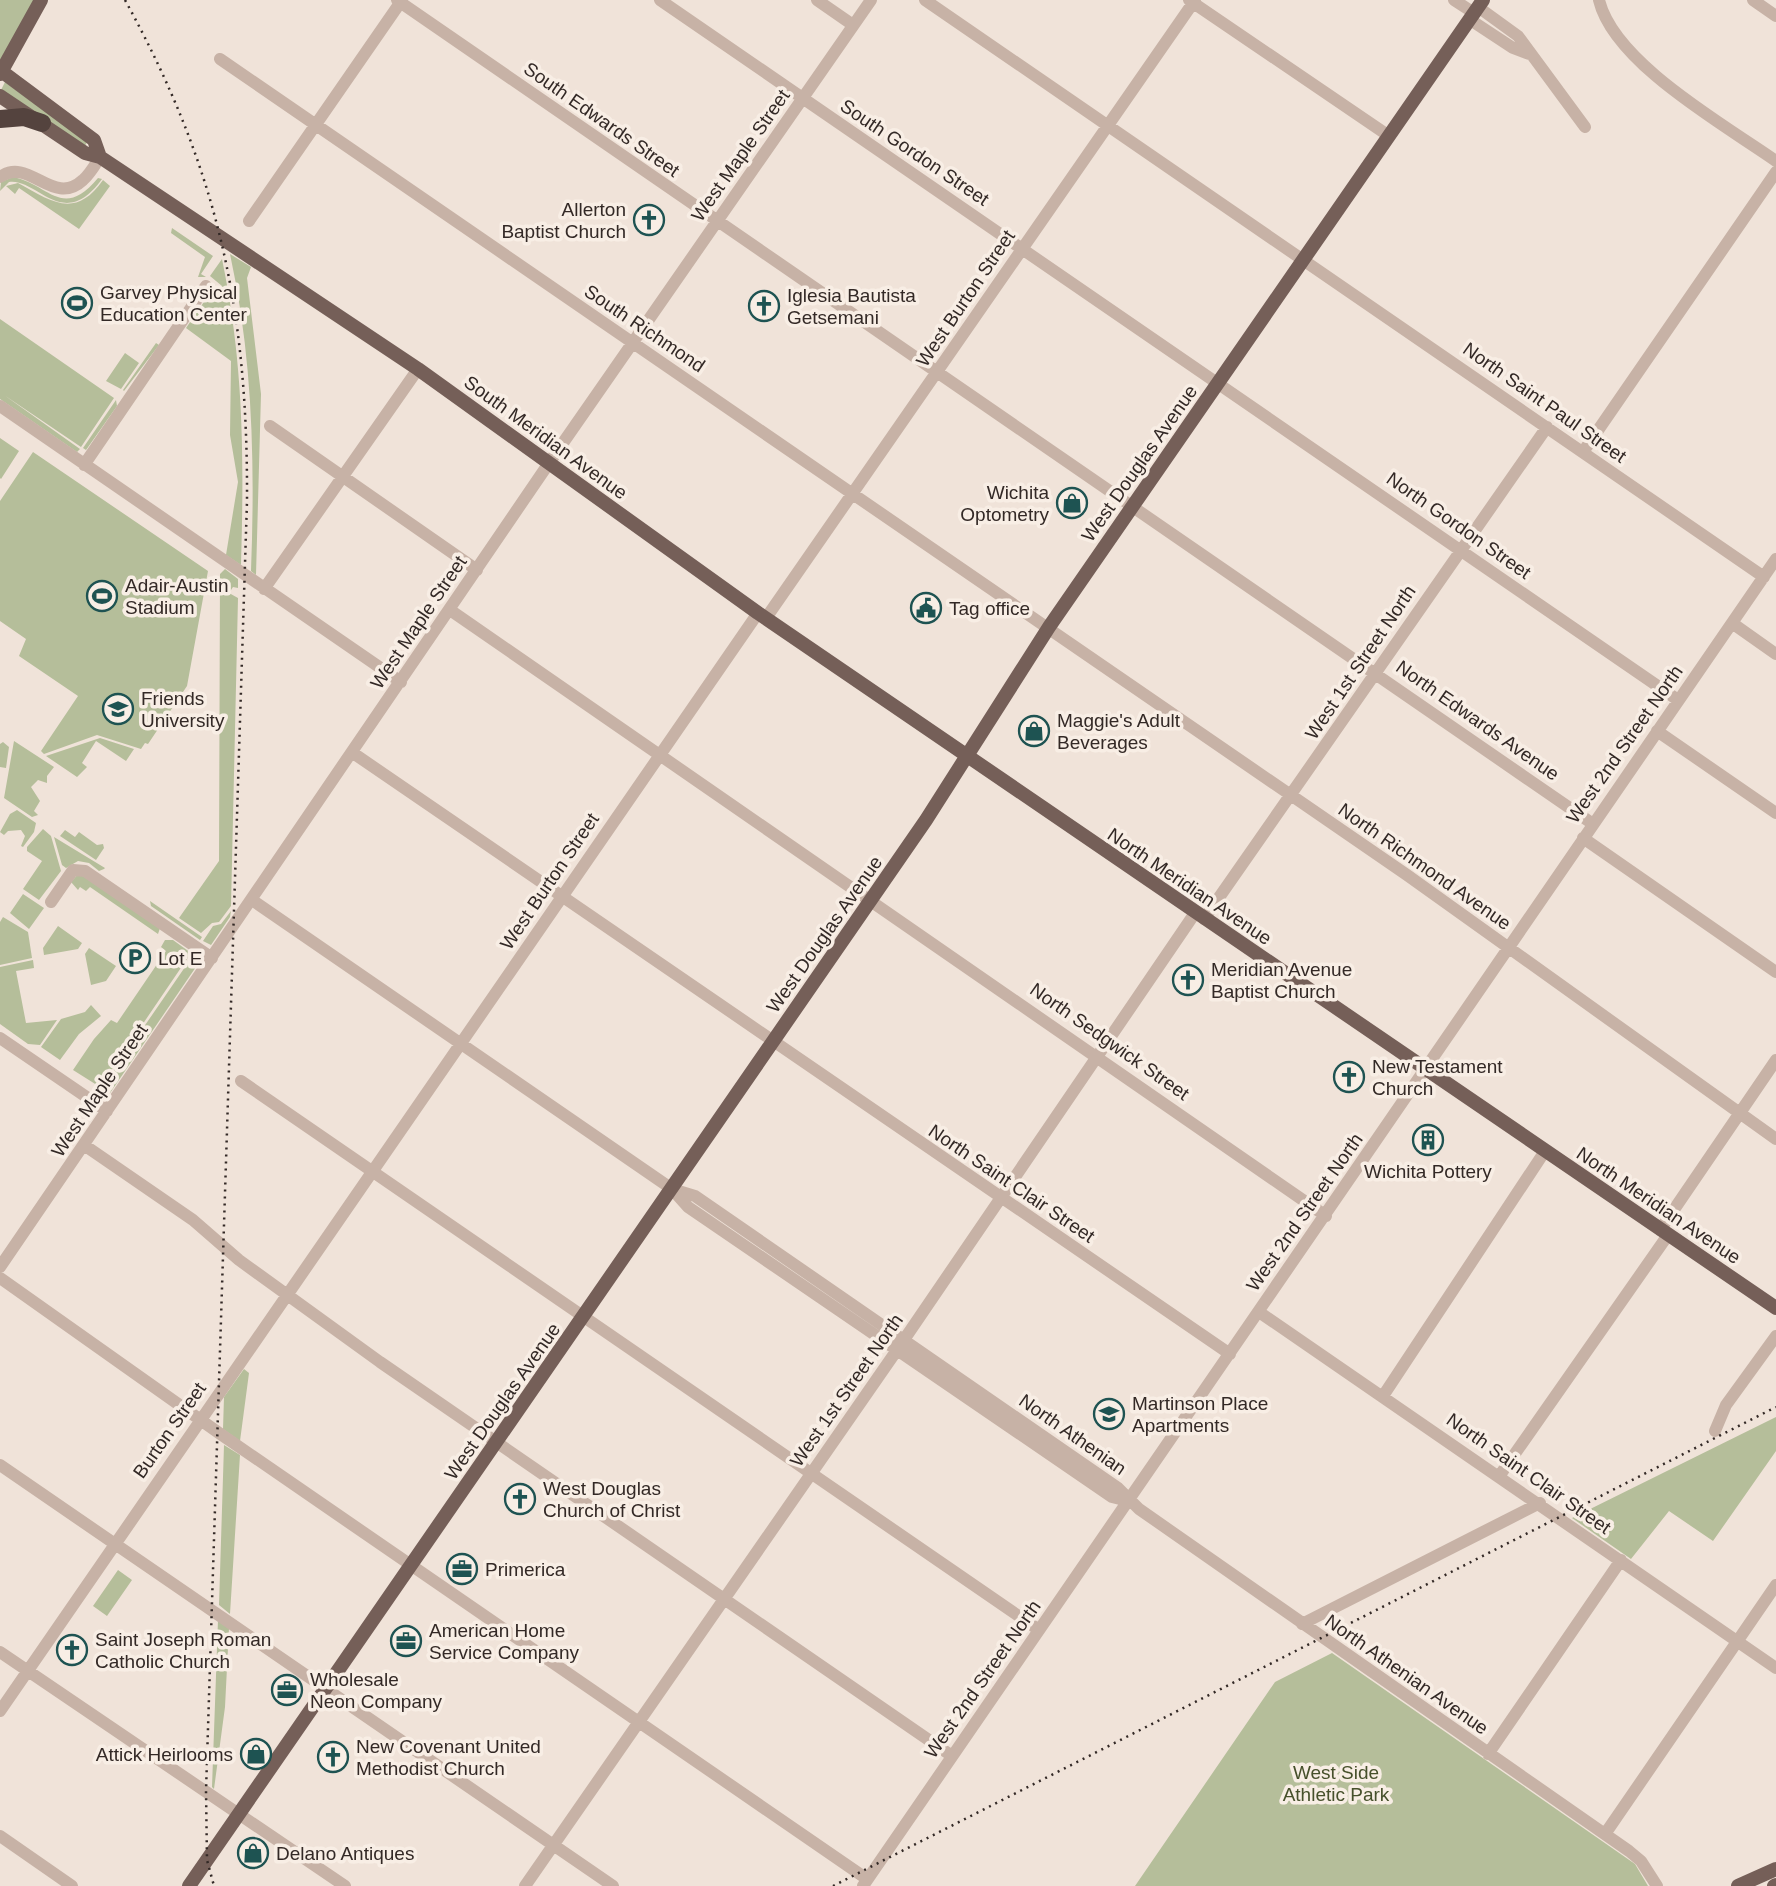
<svg xmlns="http://www.w3.org/2000/svg" width="1776" height="1886" font-family="Arial,sans-serif">
  <rect width="100%" height="100%" fill="#f0e3d9"/>
  <path fill="#b5be9a" d="M0,0H35L0,61Z
    M5,82L87,142L85,146L1,90Z
    M13,177C49,184 62,221 98,178L102,179C63,233 38,178 9,182L0,191L1,182Z
    M103,180L110,186L79,229L19,188L15,194L6,186L18,183C51,201 75,220 103,180Z
    M172,228L213,256L201,274L206,277H198L205,257L171,233Z
    M230,254L251,267L247,278L261,394L256,575L251,571C255,464 253,359 230,254Z
    M222,259C244,366 244,456 241,565L226,555L238,482L230,435L231,361L186,328L208,296L215,291L218,293L222,286L210,276Z
    M0,319L114,398L81,447L4,395L80,449L77,452L0,399Z
    M156,343L159,345L124,391L123,390Z
    M125,353L139,363L121,389L106,381Z
    M116,400L117,406L86,450L83,448Z
    M0,438L19,451L1,479L0,478Z
    M33,452L208,571L187,686L148,744L145,743L141,749L97,735L44,754L41,751L78,696L19,656L26,639L0,621V501Z
    M225,569L238,579V588L233,587L229,593L238,598L231,906L219,922L212,923L201,933L179,918L219,861L220,574Z
    M100,738L134,749L126,761L96,741L82,763L87,767L77,777L46,756Z
    M14,741L54,767L47,776V783L38,780L31,787L40,801L34,811L38,815L32,817L4,798Z
    M3,742L9,747L6,768L0,767V744Z
    M17,810L36,823L34,832L23,847L21,846L25,836L21,830L8,831L4,835L0,832L10,814Z
    M43,829L51,836L61,871L39,900L23,889L42,861L27,851V847Z
    M65,830L75,837L79,832L97,845L103,844L104,848L96,860L60,836Z
    M54,837L105,868L104,869L99,871L89,863L78,861L66,868L62,865Z
    M79,873L160,928L158,934L90,887L86,891L80,887L78,890L71,882Z
    M23,894L44,908L29,929L10,913Z
    M150,901L202,937L200,940L151,906Z
    M231,911L230,917L211,945L203,941L213,926L221,924Z
    M3,917L28,932L32,958L0,965V922Z
    M58,926L82,943L78,949L44,955L43,948Z
    M165,940H173L191,953L100,1087L73,1070L94,1039L111,1020L117,1023L166,951L161,947Z
    M89,948L116,966L106,981L91,985L85,954Z
    M194,954L198,964L108,1096L104,1098L97,1095Z
    M33,960L34,968L16,971L26,1023L57,1020L40,1045L28,1044L0,1024V967Z
    M91,1005L101,1016L79,1034L60,1060L41,1047L61,1019L85,1012Z
    M244,1369L249,1373L240,1441L223,1429L224,1397Z
    M1776,1417V1451L1713,1541L1669,1511L1631,1559L1572,1518Z
    M224,1445L240,1455L230,1614L219,1605Z
    M118,1570L132,1580L107,1616L93,1606Z
    M218,1620L229,1628L225,1707L214,1789L212,1787Z
    M1332,1653L1635,1864L1648,1886H1135L1275,1682Z"/>
  <g fill="none" stroke-linecap="round" stroke-linejoin="round">
    <path stroke="#c7b2a6" stroke-width="12" d="M397,0L1593,824
      M660,0L1678,700
      M817,0L853,25
      M925,0L1764,577
      M1189,0L1389,136
      M1454,0L1474,13
      M1599,0C1614,63 1725,125 1776,161
      M1753,0L1776,16
      M1478,7L1518,36L1585,127
      M1469,19L1513,48L1529,54
      M220,59L1407,875L1776,1139
      M0,177C29,156 53,208 83,180C90,174 95,165 100,157
      M249,221L402,0
      M0,406L401,682
      M270,426L477,570
      M1583,452L1776,172
      M84,465L206,286
      M264,589L418,369
      M450,610L1326,1216
      M766,618L1195,0
      M1732,623L1776,654
      M1657,731L1776,813
      M353,753L1230,1354
      M1583,838L1776,972
      M252,900L672,1189L688,1207L1112,1497L1128,1501
      M51,902L73,870L85,871L212,958
      M1204,919L1547,427
      M0,1038L107,1111
      M241,1081L1039,1630
      M84,1145L193,1220L239,1260L380,1362L952,1756
      M672,1189L695,1196L1118,1488L1139,1509L1629,1851L1641,1861L1657,1886
      M1660,1230L1776,1060
      M0,1267L549,463L871,0
      M0,1278L219,1433L867,1879
      M1259,1312L1776,1668
      M1383,1396L1545,1151
      M1715,1431L1726,1405L1776,1336
      M0,1465L613,1886
      M1500,1475L1668,1235
      M1302,1624L1540,1503
      M0,1652L345,1886
      M0,1711L758,613
      M1488,1754L1621,1560
      M1605,1834L1776,1585
      M0,1836L72,1886
      M525,1886L897,1350L1195,913
      M863,1886L1776,559"/>
    <path stroke="#755f58" stroke-width="14" d="M0,70L94,140L100,157
      M0,74L41,0
      M0,96L85,153L100,157L418,369L758,613L1776,1308
      M189,1886L926,820L1049,627L1483,0
      M1738,1886L1776,1869
      M1774,1886L1776,1885"/>
    <path stroke="#54433e" stroke-width="18" d="M0,119L24,117L42,123"/>
    <path stroke="#332926" stroke-width="2.5" stroke-dasharray="2 5" stroke-linecap="butt" d="M125,0C218,169 248,309 247,501L206,1791L207,1860L214,1886
      M833,1886L1776,1407"/>
  </g>
  <defs>
    <g id="church-ring" transform="scale(1.575)"><circle r="9.5" fill="#f8eee5" stroke="#1e5352" stroke-width="1.5"/><path d="M-1.2-6h2.4v3.5h3.3v2.4h-3.3V6h-2.4V-.1h-3.3v-2.4h3.3Z" fill="#1e5352"/></g>
    <g id="stadium-ring" transform="scale(1.575)"><circle r="9.5" fill="#f8eee5" stroke="#1e5352" stroke-width="1.5"/><path d="M0-5a6.5 5 0 1 0 0 10a6.5 5 0 1 0 0-10ZM-3.5-1.8h7v3.6h-7Z" fill="#1e5352"/></g>
    <g id="shop-ring" transform="scale(1.575)"><circle r="9.5" fill="#f8eee5" stroke="#1e5352" stroke-width="1.5"/><path d="M-5-2.5h2.3a2.7 3.5 0 0 1 5.4 0H5L5.5 6h-11ZM-1.5-2.5h3a1.5 2.3 0 0 0-3 0Z" fill="#1e5352"/></g>
    <g id="civic-ring" transform="scale(1.575)"><circle r="9.5" fill="#f8eee5" stroke="#1e5352" stroke-width="1.5"/><path d="M-.6-6.5H3V-4.5H.6V-3L4-1V1h2V6H-6V1h2V-1L-.6-3ZM-1.2 2.5V6h2.4V2.5Z" fill="#1e5352"/></g>
    <g id="university-ring" transform="scale(1.575)"><circle r="9.5" fill="#f8eee5" stroke="#1e5352" stroke-width="1.5"/><path d="M0-5L7-2L0 1L-7-2ZM-4 1L0 2.5L4 1V4Q0 6-4 4Z" fill="#1e5352"/></g>
    <g id="parking-ring" transform="scale(1.575)"><circle r="9.5" fill="#f8eee5" stroke="#1e5352" stroke-width="1.5"/><path d="M-3.5-5.5H1a3.5 3.5 0 0 1 0 7H-1V5.5H-3.5ZM-1-3.4V-.6H.8a1.4 1.4 0 0 0 0-2.8Z" fill="#1e5352"/></g>
    <g id="building-ring" transform="scale(1.575)"><circle r="9.5" fill="#f8eee5" stroke="#1e5352" stroke-width="1.5"/><path d="M-4-6H4V6H1V3H-1V6H-4ZM-2.5-4.3h1.7v1.8h-1.7ZM.8-4.3h1.7v1.8H.8ZM-2.5-1h1.7V.8h-1.7ZM.8-1h1.7V.8H.8Z" fill="#1e5352"/></g>
    <g id="school-ring" transform="scale(1.575)"><circle r="9.5" fill="#f8eee5" stroke="#1e5352" stroke-width="1.5"/><path d="M0-5L7-2L0 1L-7-2ZM-4 1L0 2.5L4 1V4Q0 6-4 4Z" fill="#1e5352"/></g>
    <g id="office-ring" transform="scale(1.575)"><circle r="9.5" fill="#f8eee5" stroke="#1e5352" stroke-width="1.5"/><path d="M-6-3h4V-5.5h4V-3h4V5H-6ZM-1-4.5V-3h2v-1.5ZM-6 0V1H6V0Z" fill="#1e5352"/></g>
  </defs>
  <g fill-rule="evenodd">
    <use href="#church-ring" x="649" y="220"/>
    <use href="#stadium-ring" x="77" y="303"/>
    <use href="#church-ring" x="764" y="306"/>
    <use href="#shop-ring" x="1072" y="503"/>
    <use href="#stadium-ring" x="102" y="596"/>
    <use href="#civic-ring" x="926" y="608"/>
    <use href="#university-ring" x="118" y="709"/>
    <use href="#shop-ring" x="1034" y="731"/>
    <use href="#parking-ring" x="135" y="958"/>
    <use href="#church-ring" x="1188" y="980"/>
    <use href="#church-ring" x="1349" y="1077"/>
    <use href="#building-ring" x="1428" y="1140"/>
    <use href="#school-ring" x="1109" y="1414"/>
    <use href="#church-ring" x="520" y="1499"/>
    <use href="#office-ring" x="462" y="1569"/>
    <use href="#office-ring" x="406" y="1641"/>
    <use href="#church-ring" x="72" y="1650"/>
    <use href="#office-ring" x="287" y="1690"/>
    <use href="#shop-ring" x="256" y="1754"/>
    <use href="#church-ring" x="333" y="1757"/>
    <use href="#shop-ring" x="253" y="1853"/>
  </g>
  <g text-anchor="middle" stroke-width="7" stroke-linejoin="round" paint-order="stroke">
    <g font-size="19" fill="#332926" stroke="#f8eee5">
      <text transform="translate(602 119) rotate(35)" y="7">South Edwards Street</text>
      <text transform="translate(915 152) rotate(34)" y="7">South Gordon Street</text>
      <text transform="translate(740 155) rotate(-55)" y="7">West Maple Street</text>
      <text transform="translate(965 298) rotate(-56)" y="7">West Burton Street</text>
      <text transform="translate(645 328) rotate(34)" y="7">South Richmond</text>
      <text transform="translate(1545 402) rotate(35)" y="7">North Saint Paul Street</text>
      <text transform="translate(546 437) rotate(36)" y="7">South Meridian Avenue</text>
      <text transform="translate(1139 463) rotate(-55)" y="7">West Douglas Avenue</text>
      <text transform="translate(1459 525) rotate(35)" y="7">North Gordon Street</text>
      <text transform="translate(418 622) rotate(-56)" y="7">West Maple Street</text>
      <text transform="translate(1360 662) rotate(-56)" y="7">West 1st Street North</text>
      <text transform="translate(1478 720) rotate(35)" y="7">North Edwards Avenue</text>
      <text transform="translate(1624 744) rotate(-55)" y="7">West 2nd Street North</text>
      <text transform="translate(1425 866) rotate(35)" y="7">North Richmond Avenue</text>
      <text transform="translate(549 881) rotate(-56)" y="7">West Burton Street</text>
      <text transform="translate(1190 886) rotate(34)" y="7">North Meridian Avenue</text>
      <text transform="translate(824 934) rotate(-55)" y="7">West Douglas Avenue</text>
      <text transform="translate(1110 1041) rotate(35)" y="7">North Sedgwick Street</text>
      <text transform="translate(99 1090) rotate(-56)" y="7">West Maple Street</text>
      <text transform="translate(1012 1183) rotate(34)" y="7">North Saint Clair Street</text>
      <text transform="translate(1659 1205) rotate(34)" y="7">North Meridian Avenue</text>
      <text transform="translate(1304 1212) rotate(-55)" y="7">West 2nd Street North</text>
      <text transform="translate(846 1390) rotate(-55)" y="7">West 1st Street North</text>
      <text transform="translate(502 1401) rotate(-55)" y="7">West Douglas Avenue</text>
      <text transform="translate(169 1430) rotate(-55)" y="7">Burton Street</text>
      <text transform="translate(1073 1434) rotate(35)" y="7">North Athenian</text>
      <text transform="translate(1529 1473) rotate(35)" y="7">North Saint Clair Street</text>
      <text transform="translate(1407 1674) rotate(35)" y="7">North Athenian Avenue</text>
      <text transform="translate(982 1679) rotate(-55)" y="7">West 2nd Street North</text>
    </g>
    <g font-size="19" fill="#332926" stroke="#f8eee5" text-anchor="start">
      <text x="626" y="216" text-anchor="end">Allerton<tspan x="626" dy="22">Baptist Church</tspan></text>
      <text x="100" y="299">Garvey Physical<tspan x="100" dy="22">Education Center</tspan></text>
      <text x="787" y="302">Iglesia Bautista<tspan x="787" dy="22">Getsemani</tspan></text>
      <text x="1049" y="499" text-anchor="end">Wichita<tspan x="1049" dy="22">Optometry</tspan></text>
      <text x="125" y="592">Adair-Austin<tspan x="125" dy="22">Stadium</tspan></text>
      <text x="949" y="615">Tag office</text>
      <text x="141" y="705">Friends<tspan x="141" dy="22">University</tspan></text>
      <text x="1057" y="727">Maggie's Adult<tspan x="1057" dy="22">Beverages</tspan></text>
      <text x="158" y="965">Lot E</text>
      <text x="1211" y="976">Meridian Avenue<tspan x="1211" dy="22">Baptist Church</tspan></text>
      <text x="1372" y="1073">New Testament<tspan x="1372" dy="22">Church</tspan></text>
      <text x="1428" y="1178" text-anchor="middle">Wichita Pottery</text>
      <text x="1132" y="1410">Martinson Place<tspan x="1132" dy="22">Apartments</tspan></text>
      <text x="543" y="1495">West Douglas<tspan x="543" dy="22">Church of Christ</tspan></text>
      <text x="485" y="1576">Primerica</text>
      <text x="429" y="1637">American Home<tspan x="429" dy="22">Service Company</tspan></text>
      <text x="95" y="1646">Saint Joseph Roman<tspan x="95" dy="22">Catholic Church</tspan></text>
      <text x="310" y="1686">Wholesale<tspan x="310" dy="22">Neon Company</tspan></text>
      <text x="356" y="1753">New Covenant United<tspan x="356" dy="22">Methodist Church</tspan></text>
      <text x="233" y="1761" text-anchor="end">Attick Heirlooms</text>
      <text x="276" y="1860">Delano Antiques</text>
    </g>
    <g font-size="19" fill="#46502b" stroke="#f8eee5">
      <text x="1336" y="1779">West Side<tspan x="1336" dy="22">Athletic Park</tspan></text>
    </g>
  </g>
</svg>
